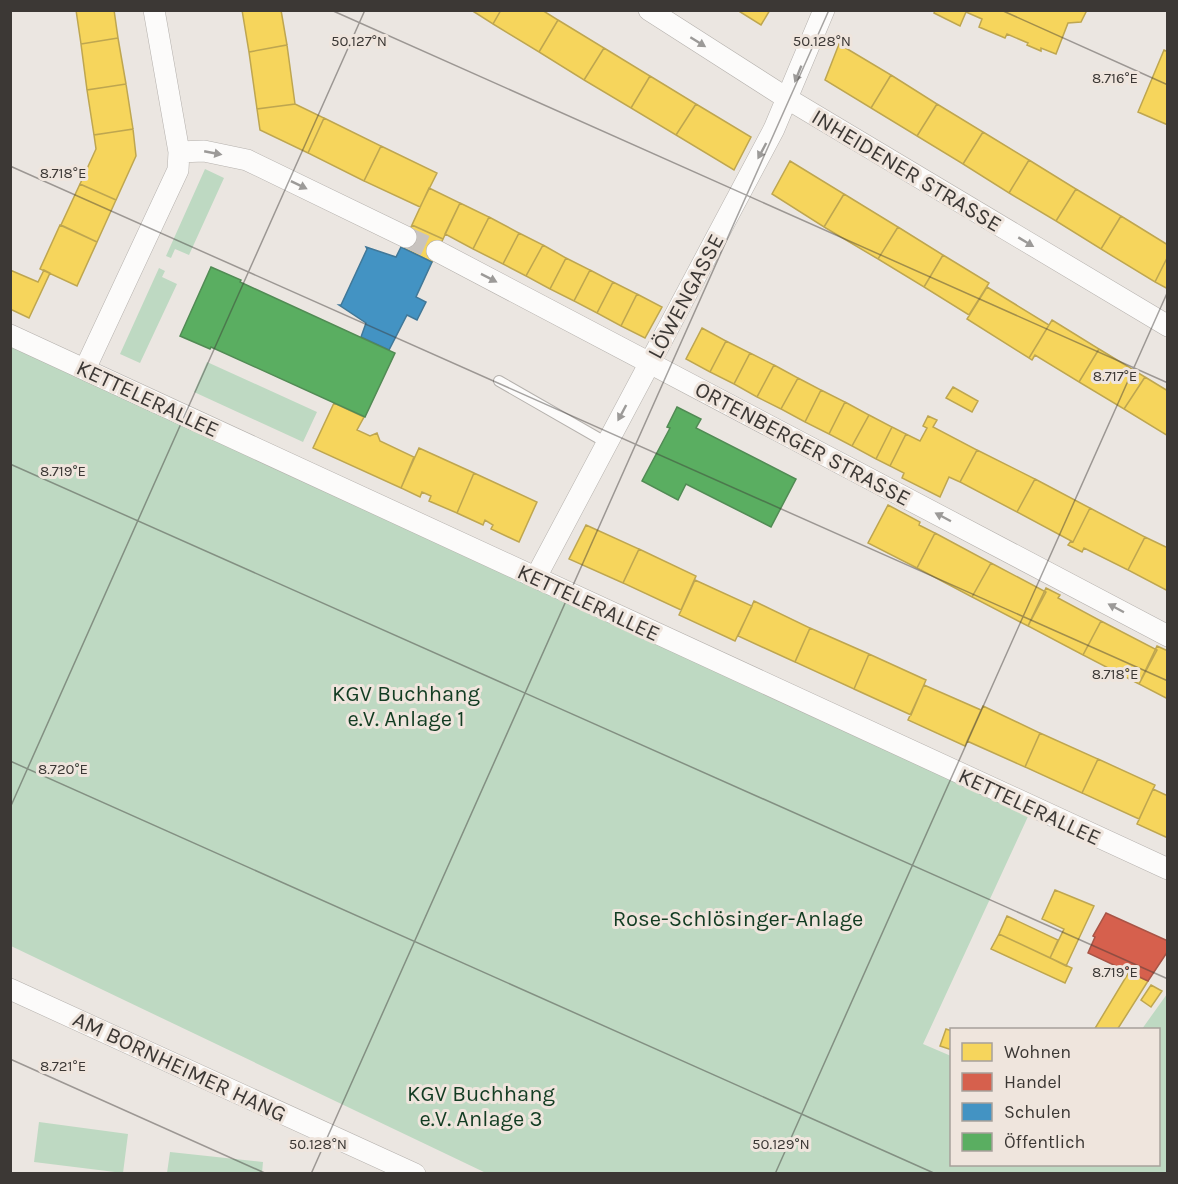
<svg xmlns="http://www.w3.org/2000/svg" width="1178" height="1184" font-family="Karla,sans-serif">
  <rect width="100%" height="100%" fill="#ebe6e1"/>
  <path fill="#bed9c2" d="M205,169L224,178L189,255L175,249L171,258L166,256Z
    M159,268L165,271L162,277L177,284L140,363L120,354Z
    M11,344L1031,810L923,1044L951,1056L952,1164H1158V1030L1142,1029L1167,994V1173H486L11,946Z
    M207,362L317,412L303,442L194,392Z
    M39,1122L128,1134L123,1173L34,1162Z
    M170,1152L263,1162L262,1173H167Z"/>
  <path fill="#f6d55c" stroke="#bea650" stroke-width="1.5" d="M76,10H114L118,38L81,44Z
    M242,10H281L287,45L249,52Z
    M471,10H501L493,24Z
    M501,10H542L558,20L539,52L493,24Z
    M737,10H770L761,25Z
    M935,10H1087L1081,22L1068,23L1056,54L1041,48V51L1027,45L1028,43L1007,34L1005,38L979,27L982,19L966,12L960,26L934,13Z
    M558,20L604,48L584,80L539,52Z
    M118,38L126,84L87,90L81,44Z
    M839,44L891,75L871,108L825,80Z
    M287,45L295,104L257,109L249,52Z
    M604,48L650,76L631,108L584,80Z
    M1164,50L1168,52V125L1138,112Z
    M891,75L937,104L917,136L871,108Z
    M650,76L696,104L676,135L631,108Z
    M126,84L133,129L94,135L87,90Z
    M295,104L324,118L308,153L260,130L257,109Z
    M696,104L751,137L734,170L676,135Z
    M937,104L983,132L963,164L917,136Z
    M324,118L381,146L364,181L308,153Z
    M133,129L136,156L116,200L80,184L96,149L94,135Z
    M983,132L1029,160L1009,193L963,164Z
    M381,146L437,173L420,207L364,181Z
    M1029,160L1076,189L1056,221L1009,193Z
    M790,161L844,194L824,227L772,194Z
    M80,184L116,200L97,242L61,225Z
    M429,188L460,203L443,239L412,225Z
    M1076,189L1121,216L1101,249L1056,221Z
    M844,194L898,227L878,259L824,227Z
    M460,203L489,217L473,249L445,234Z
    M1121,216L1168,245V256L1155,282L1101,249Z
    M489,217L519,233L503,264L473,249Z
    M60,225L97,242L77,286L40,269Z
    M412,225L443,239L432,262L401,247Z
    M898,227L943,255L924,287L878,259Z
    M519,233L543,245L526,276L503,264Z
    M543,245L566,258L550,289L526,276Z
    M943,255L989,283L969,315L924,287Z
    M1168,256V289L1155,282Z
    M566,258L590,270L574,301L550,289Z
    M10,270L38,282L44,270L50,273L29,318L10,309Z
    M590,270L613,282L597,313L574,301Z
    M613,282L637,294L621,326L597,313Z
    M987,287L1049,325L1029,358L967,319Z
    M637,294L662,307L645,338L621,326Z
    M1052,320L1099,349L1079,382L1035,355L1032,360L1029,358Z
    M702,328L726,341L710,372L686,359Z
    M726,341L750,353L734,384L710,372Z
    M1099,349L1145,377L1124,409L1079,382Z
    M750,353L774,365L757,397L734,384Z
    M774,365L798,378L781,409L757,397Z
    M1145,377L1168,391V436L1124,409Z
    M798,378L821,390L805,422L781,409Z
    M953,387L978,401L972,412L946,398Z
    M821,390L845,402L829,434L805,422Z
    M845,402L869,415L852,446L829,434Z
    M334,403L364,417L357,430L370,436L377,433L380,441L414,457L401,488L313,448Z
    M869,415L892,427L876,459L852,446Z
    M928,416L937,420L933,427L977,450L960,482L949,477L940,497L902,478L904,473L890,466L906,434L920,441L927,428L923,426Z
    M892,427L906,434L890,466L876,459Z
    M419,448L474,473L457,513L429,501L431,496L422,492L420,497L401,488Z
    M977,450L1035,479L1017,512L960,482Z
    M474,473L537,502L519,542L491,529L493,525L485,520L483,525L457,513Z
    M1035,479L1090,508L1073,542L1017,512Z
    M888,505L920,522L919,525L935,533L917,568L868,543Z
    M1090,508L1145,537L1128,570L1084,548L1082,552L1068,545L1071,541L1073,542Z
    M586,525L639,549L623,583L569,559Z
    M935,533L991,563L972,597L917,568Z
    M1145,537L1168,548V591L1128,570Z
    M639,549L696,576L681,610L623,583Z
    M991,563L1046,592L1028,626L972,597Z
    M695,580L752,606L735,641L679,615Z
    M1046,588L1060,595L1058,598L1101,621L1083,655L1028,626Z
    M754,601L810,628L795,662L738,636Z
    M1101,621L1157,650L1139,684L1083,655Z
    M810,628L869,654L854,689L795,662Z
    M1157,646L1168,651V699L1139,684Z
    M869,654L926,680L911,715L854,689Z
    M924,685L981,710L965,746L908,720Z
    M983,706L1040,733L1025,767L967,741Z
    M1040,733L1098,759L1082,793L1025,767Z
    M1098,759L1155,785L1139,819L1082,793Z
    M1153,789L1168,796V838L1137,824Z
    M1055,890L1094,906L1066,966L1050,958L1064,929L1042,919Z
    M1007,916L1058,940L1050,958L999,934Z
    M999,934L1072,968L1065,983L991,949Z
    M1129,972L1148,981L1117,1030H1094Z
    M1151,985L1162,991L1151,1007L1141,1000Z
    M946,1029L952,1031V1050L940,1046Z"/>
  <path fill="#d6604d" stroke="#a85446" stroke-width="1.5" d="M1106,913L1168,941V951L1148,981L1088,953L1095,937L1093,936Z"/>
  <path fill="#4393c3" stroke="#417898" stroke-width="1.5" d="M366,247L396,257L401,247L432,262L416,297L426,302L417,320L407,315L389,350L361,337L366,323L339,305H341L367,249Z"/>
  <path fill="#5aae61" stroke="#518b54" stroke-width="1.5" d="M211,267L241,280L240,282L395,353L365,417L211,347L210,349L180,336Z
    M677,407L701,419L696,428L796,479L771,527L686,484L678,500L642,481L670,428L667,427Z"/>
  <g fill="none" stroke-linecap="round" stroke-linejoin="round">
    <path stroke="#c8c3bf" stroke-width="21" stroke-dasharray="21 10" stroke-linecap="butt" d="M406,237L437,251"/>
    <g stroke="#b5b1ad" stroke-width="12">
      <path id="service" d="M499,381L607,443"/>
    </g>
    <g stroke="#b5b1ad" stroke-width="22">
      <path id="minor" d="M649,10L788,99L1168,326
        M179,152L204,151L247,160L406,237
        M437,251L1168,636
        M10,335L1168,869
        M85,369L178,170L179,152L154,10
        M536,577L774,129L824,10
        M10,989L415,1174"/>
    </g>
    <use href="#service" stroke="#fcfbfa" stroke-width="10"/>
    <use href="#minor" stroke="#fcfbfa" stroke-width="21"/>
  </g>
  <defs><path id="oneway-solid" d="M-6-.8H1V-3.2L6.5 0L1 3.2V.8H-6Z" transform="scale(1.5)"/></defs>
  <g fill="#9c9a98">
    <use href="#oneway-solid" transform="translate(698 42) rotate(32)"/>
    <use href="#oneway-solid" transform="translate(798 74) rotate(112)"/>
    <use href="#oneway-solid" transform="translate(762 151) rotate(118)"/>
    <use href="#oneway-solid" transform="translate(213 153) rotate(11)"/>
    <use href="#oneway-solid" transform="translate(299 185) rotate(26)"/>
    <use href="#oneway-solid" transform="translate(1026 242) rotate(31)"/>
    <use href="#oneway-solid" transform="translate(489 278) rotate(27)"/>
    <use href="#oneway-solid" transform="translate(622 413) rotate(118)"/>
    <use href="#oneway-solid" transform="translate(943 517) rotate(-152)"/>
    <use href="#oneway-solid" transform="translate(1116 608) rotate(-152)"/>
  </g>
  <path fill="none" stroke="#3c3835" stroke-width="1.5" stroke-opacity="0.45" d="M331,10L1168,383M1001,10L1168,85M10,166L1168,681M10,464L1168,979M10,761L936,1174M10,808L365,10M10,1059L267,1174M311,1174L829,10M775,1174L1168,291"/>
  <g text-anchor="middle" stroke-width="6" stroke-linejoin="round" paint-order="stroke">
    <g font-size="22" fill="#3c3835" stroke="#efe5dd">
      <text transform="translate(907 170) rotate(31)" y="8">INHEIDENER STRASSE</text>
      <text transform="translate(685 296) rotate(-62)" y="8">LÖWENGASSE</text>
      <text transform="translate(148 398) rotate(25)" y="8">KETTELERALLEE</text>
      <text transform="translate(803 443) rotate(28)" y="8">ORTENBERGER STRASSE</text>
      <text transform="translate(589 602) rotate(25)" y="8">KETTELERALLEE</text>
      <text transform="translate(1030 806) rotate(25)" y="8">KETTELERALLEE</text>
      <text transform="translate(180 1066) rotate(25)" y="8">AM BORNHEIMER HANG</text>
    </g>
    <g font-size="22" fill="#123c22" stroke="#efe5dd">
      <text x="406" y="701">KGV Buchhang<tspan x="406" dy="25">e.V. Anlage 1</tspan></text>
      <text x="738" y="926">Rose-Schlösinger-Anlage</text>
      <text x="481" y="1101">KGV Buchhang<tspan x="481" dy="25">e.V. Anlage 3</tspan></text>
    </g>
  </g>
  <g font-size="15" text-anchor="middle" fill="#3c3835" stroke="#efe5dd" stroke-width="6" stroke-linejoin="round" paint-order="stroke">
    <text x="822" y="46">50.128°N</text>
    <text x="359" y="46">50.127°N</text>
    <text x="1115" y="83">8.716°E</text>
    <text x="63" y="178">8.718°E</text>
    <text x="1115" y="381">8.717°E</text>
    <text x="63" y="476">8.719°E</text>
    <text x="1115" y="679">8.718°E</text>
    <text x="63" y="774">8.720°E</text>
    <text x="1115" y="977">8.719°E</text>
    <text x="63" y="1071">8.721°E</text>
    <text x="318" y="1149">50.128°N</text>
    <text x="781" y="1149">50.129°N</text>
  </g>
  <rect width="1178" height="1184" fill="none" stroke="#3c3835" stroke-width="24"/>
  <rect x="950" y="1028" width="210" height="138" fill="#efe5dd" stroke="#a7a09a" stroke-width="1.5"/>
  <rect x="962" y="1043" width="30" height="18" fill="#f6d55c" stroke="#a7a09a" stroke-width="1.5"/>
  <text x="1004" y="1058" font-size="18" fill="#3c3835">Wohnen</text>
  <rect x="962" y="1073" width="30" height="18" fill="#d6604d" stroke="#a7a09a" stroke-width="1.5"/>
  <text x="1004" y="1088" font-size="18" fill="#3c3835">Handel</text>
  <rect x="962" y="1103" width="30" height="18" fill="#4393c3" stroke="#a7a09a" stroke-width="1.5"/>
  <text x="1004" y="1118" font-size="18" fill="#3c3835">Schulen</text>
  <rect x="962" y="1133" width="30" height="18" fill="#5aae61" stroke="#a7a09a" stroke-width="1.5"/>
  <text x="1004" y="1148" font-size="18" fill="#3c3835">Öffentlich</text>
</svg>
